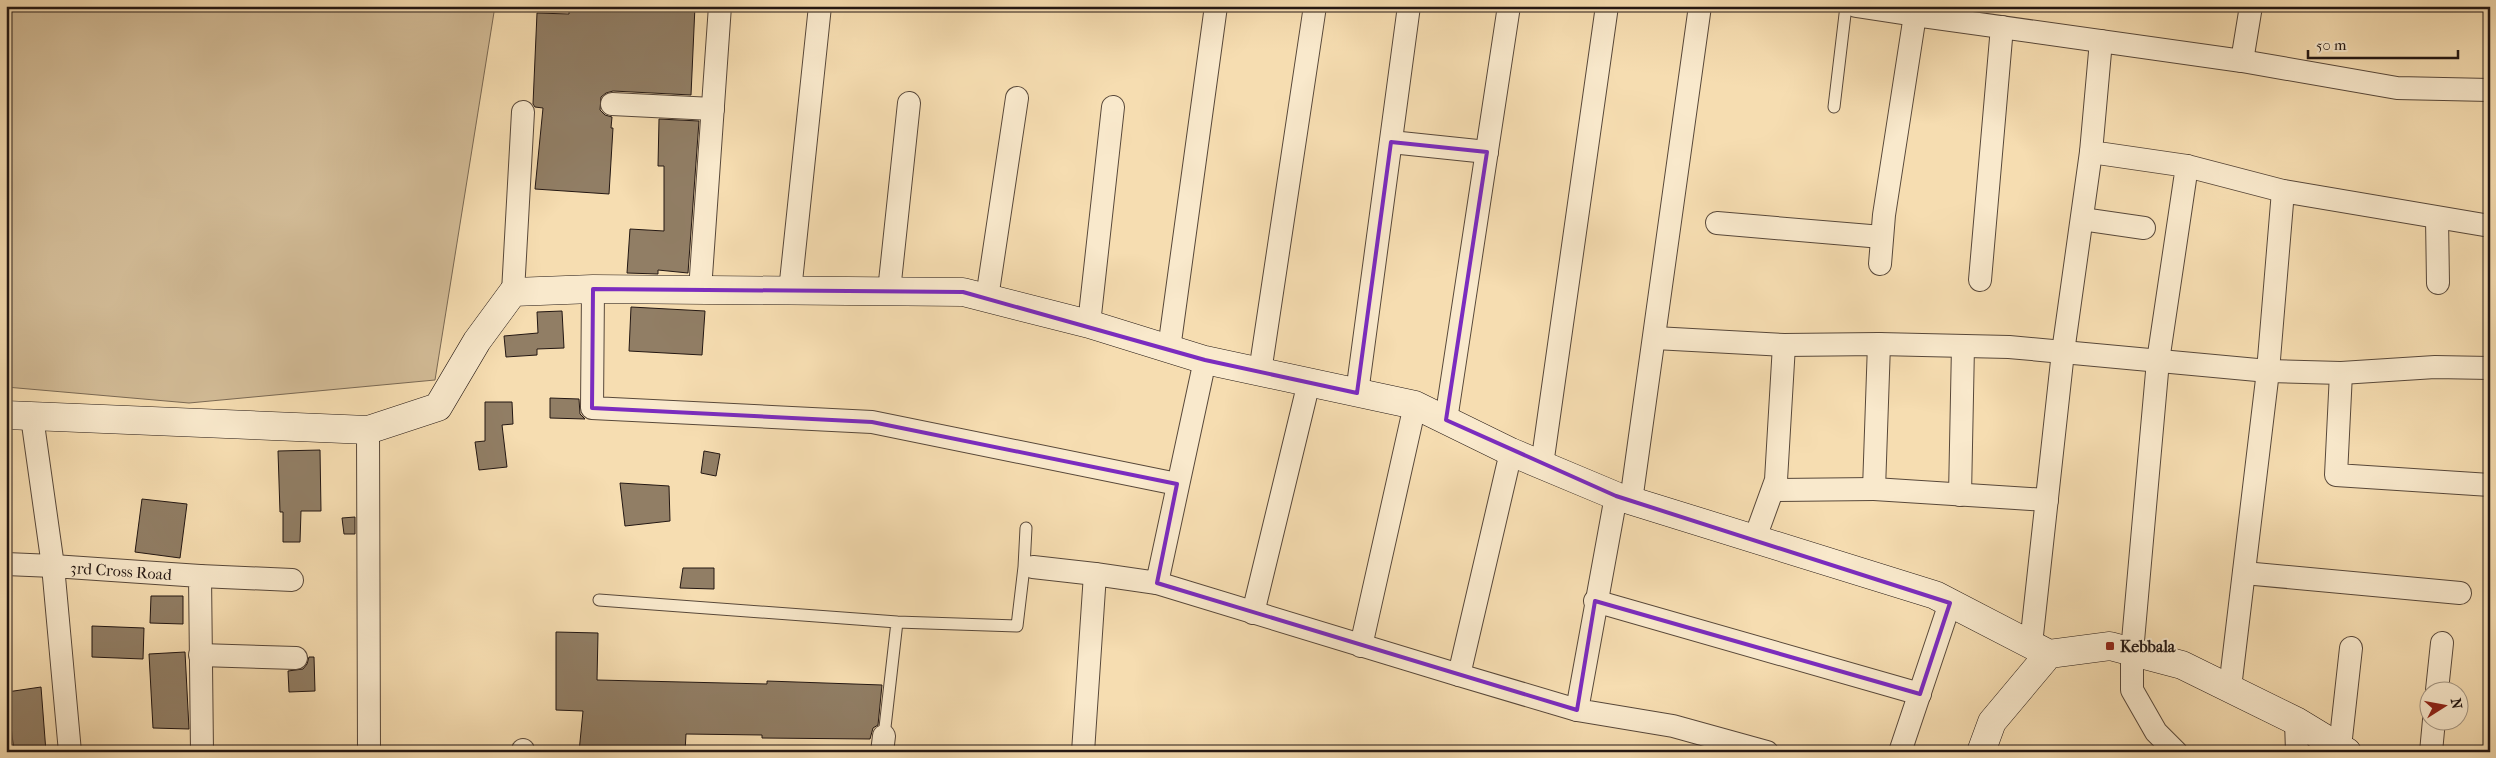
<svg xmlns="http://www.w3.org/2000/svg" width="2496" height="758" font-family="'IM FELL French Canon',serif">
  <rect width="100%" height="100%" fill="#f6ddb1"/>
  <filter id="stains"><feTurbulence type="fractalNoise" baseFrequency=".004" numOctaves="4"/><feColorMatrix values="0 0 0 0 .2 0 0 0 0 .09 0 0 0 0 .02 0 0 0 .5 -.17"/></filter>
  <radialGradient id="worn" r=".72"><stop offset=".6" stop-color="#630" stop-opacity="0"/><stop offset="1" stop-color="#630" stop-opacity=".3"/></radialGradient>
  <path fill="#d2bb96" stroke="#7a6954" d="M6,6H495L435,380L189,403L6,387Z"/>
  <path fill="#917e65" stroke="#231713" d="M569,6H695L691,95L613,91L606,93L601,97L600,110L605,115L612,117L611,128H613L609,194L535,189L543,108L535,107L533,104L537,13L569,14Z
    M659,119L699,121L688,273L658,270V274L627,273L630,229L664,231V166H658Z
    M631,307L705,311L702,355L629,351Z
    M562,311L564,348L537,349V355L506,357L504,336L538,333L537,312Z
    M550,398L579,399L580,414L585,419L550,418Z
    M485,402H512L513,424L502,425L507,467L479,470L475,442L485,441Z
    M320,450L321,511H301L300,542H283V512H280L278,451Z
    M704,451L720,454L716,476L701,473Z
    M620,483L669,486L670,521L625,526Z
    M142,499L187,504L180,558L135,552Z
    M355,517V534H344L342,518Z
    M683,568H714V589L680,588Z
    M151,596H183V624L150,623Z
    M92,626L144,628L143,659L92,657Z
    M556,632L598,633L597,680L767,684V681L882,685L878,725L873,728L870,739L762,738V735L686,734L685,752H579L583,711L556,710Z
    M185,652L189,729L153,728L149,654Z
    M309,657H314L315,691L289,692L288,671L303,669L307,664Z
    M41,687L46,752H14L7,692Z"/>
  <g fill="none" stroke-linecap="round" stroke-linejoin="round">
    <g stroke="#58483a" stroke-width="13">
      <path id="lane" d="M1834,107L1846,6
        M599,600L897,622
        M884,736L897,622L1017,626L1024,567L1026,528"/>
    </g>
    <g stroke="#58483a" stroke-width="24">
      <g id="street">
        <path d="M1856,6L1915,15"/>
        <path d="M2101,41L2091,152L2187,166L2158,361L2132,652V690L2156,732L2176,752"/>
        <path d="M2242,61L2397,88L2490,90"/>
        <path d="M612,104L713,109"/>
        <path d="M1391,142L1487,152"/>
        <path d="M2187,166L2283,191"/>
        <path d="M2437,218L2438,283"/>
        <path d="M2082,219L2144,228"/>
        <path d="M1717,223L1882,237"/>
        <path d="M1880,264L1884,215L1915,15L2242,61L2251,6"/>
        <path d="M1980,280L2002,27"/>
        <path d="M593,289L592,408L872,422L1177,484"/>
        <path d="M700,290L720,6"/>
        <path d="M790,291L820,6"/>
        <path d="M889,291L909,103"/>
        <path d="M513,292L523,112"/>
        <path d="M987,298L1017,98"/>
        <path d="M1089,324L1113,107"/>
        <path d="M1655,338L1784,345L1879,344L2009,347L2268,371L2341,373L2336,475L2490,485"/>
        <path d="M1879,344L1874,489L2047,500"/>
        <path d="M1169,349L1216,6"/>
        <path d="M1260,372L1315,6"/>
        <path d="M2341,373L2435,367L2490,368"/>
        <path d="M1357,393L1409,6"/>
        <path d="M1446,420L1509,6"/>
        <path d="M368,430L369,752"/>
        <path d="M1511,452L1459,675L1577,710"/>
        <path d="M1542,465L1607,6"/>
        <path d="M1774,490L1874,489"/>
        <path d="M1960,495L1963,346"/>
        <path d="M1616,496L1577,710L1673,726L1767,752"/>
        <path d="M1631,501L1700,6"/>
        <path d="M1755,538L1776,480L1784,345"/>
        <path d="M6,564L53,566L32,417"/>
        <path d="M1033,567L1095,574"/>
        <path d="M2244,573L2460,593"/>
        <path d="M200,576L292,580"/>
        <path d="M1157,583L1459,675"/>
        <path d="M1595,601L1920,694"/>
        <path d="M1253,613L1309,382"/>
        <path d="M2031,644L2063,352L2091,152"/>
        <path d="M1361,646L1415,405"/>
        <path d="M200,655L296,658"/>
        <path d="M2230,688L2268,371L2283,191L2490,226"/>
        <path d="M2437,690L2442,643"/>
        <path d="M2296,721L2297,752"/>
        <path d="M2340,747L2351,648"/>
        <path id="s1" d="M70,752L53,566L200,576L202,752"/>
        <path d="M523,752V750"/>
        <path d="M882,752L884,736"/>
        <path d="M1083,752L1095,574L1157,583L1205,360"/>
        <path d="M1900,752L1950,603"/>
        <path d="M2431,752L2434,720"/>
      </g>
    </g>
    <g stroke="#231713" stroke-width="29">
      <path id="secondary" d="M6,415L368,430L438,407L477,341L513,292L593,289L963,292L1089,324L1205,360L1415,405L1511,452L1616,496L1935,595L2049,654
        M1981,752L1992,722L2049,654L2110,646L2182,665L2296,721L2347,752"/>
    </g>
    <use href="#lane" stroke="#f9e9cc" stroke-width="11"/>
    <use href="#street" stroke="#f9e9cc" stroke-width="22"/>
    <use href="#secondary" stroke="#f9e9cc" stroke-width="28"/>
  </g>
  <path fill="none" stroke="#7b2cbf" stroke-width="4" stroke-linejoin="round" d="M1391,142L1487,152L1446,420L1616,496L1950,603L1920,694L1595,601L1577,710L1157,583L1177,484L872,422L592,408L593,289L963,292L1205,360L1357,393Z"/>
  <rect fill="#8f2418" stroke="#f9e9cc" stroke-width="2" x="2105" y="641" width="10" height="10" rx="2.5"/>
  <g text-anchor="middle" stroke-width="4" stroke-linejoin="round" paint-order="stroke">
    <g font-size="16" fill="#231713" stroke="#f9e9cc">
      <text dy="6" stroke="none"><textPath href="#s1" startOffset="255">3rd Cross Road</textPath></text>
    </g>
    <g font-size="16" font-weight="bold" fill="#231713" stroke="#f9e9cc" text-anchor="start">
      <text x="2120" y="652">Kebbala</text>
    </g>
  </g>
  <rect width="2496" height="758" fill="none" stroke="#f6ddb1" stroke-width="25"/>
  <rect x="8" y="8" width="2481" height="743" fill="none" stroke="#231713" stroke-width="2.5"/>
  <rect x="12" y="12" width="2471" height="733" fill="none" stroke="#231713"/>
  <g transform="translate(2444 706) rotate(79)"><circle r="24" fill="#f9e9cc" stroke="#a39582"/>
  <path d="M0-4L9 19L0 12L-9 19Z" fill="#8f2418"/>
  <text y="-8" font-size="14" font-weight="bold" text-anchor="middle" fill="#231713">N</text>
  </g>
  <path d="M2308 50v8h150v-8" fill="none" stroke="#231713" stroke-width="2.5"/>
  <text x="2316" y="50" font-size="15" fill="#231713" stroke="#f9e9cc" stroke-width="4" paint-order="stroke">50 m</text>
  <rect width="100%" height="100%" filter="url(#stains)"/>
  <rect width="100%" height="100%" fill="url(#worn)"/>
</svg>
